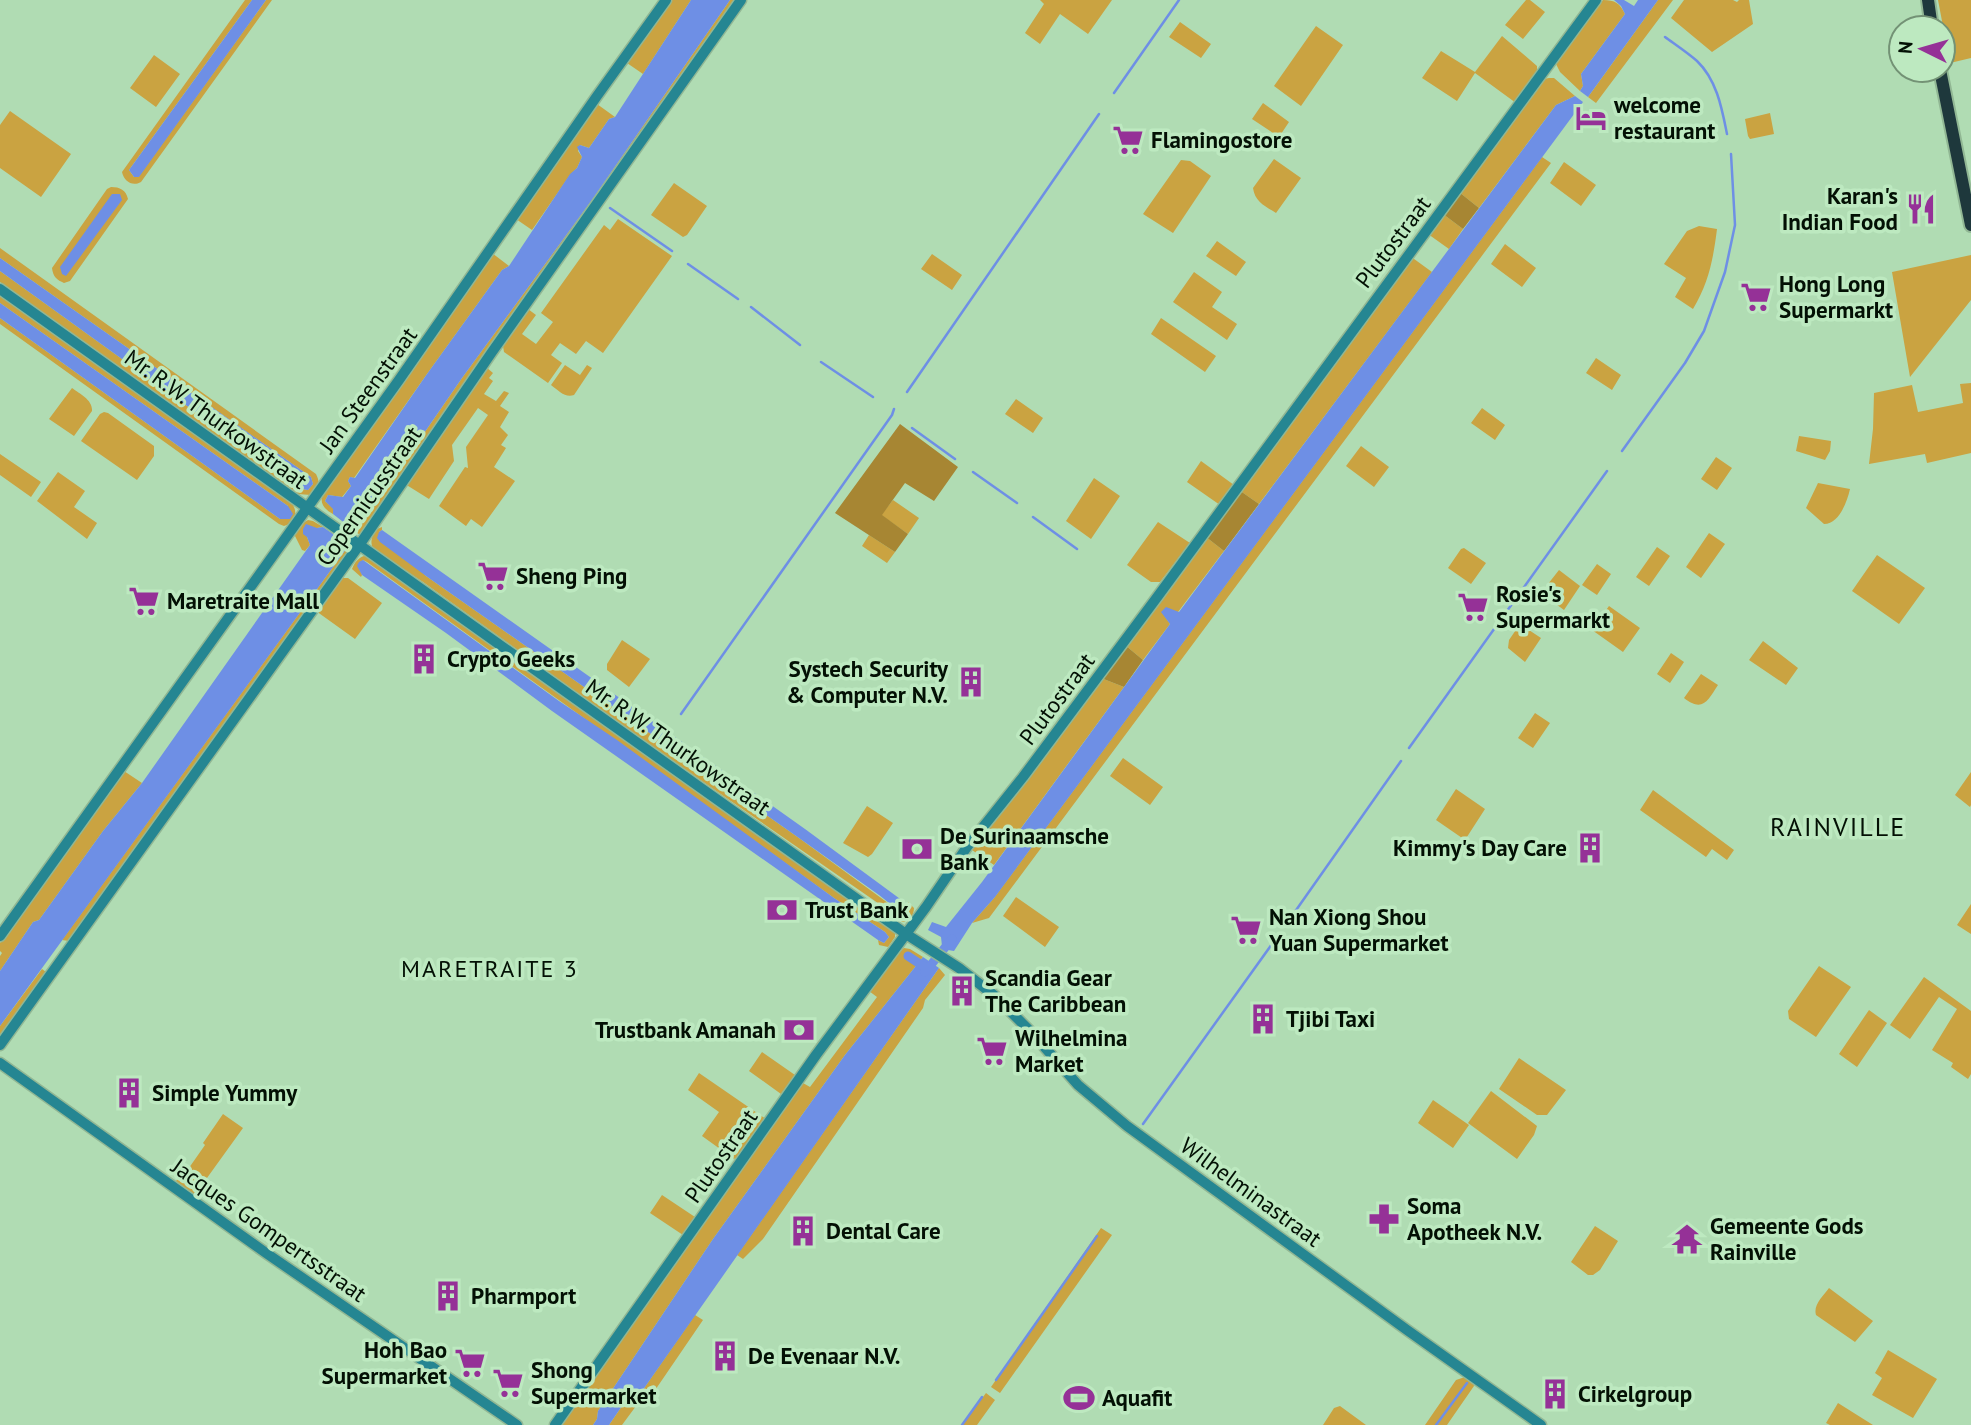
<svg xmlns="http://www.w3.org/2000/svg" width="1971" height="1425" font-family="'PT Sans',sans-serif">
  <rect width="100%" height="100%" fill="#b0dcb3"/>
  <path fill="#caa341" d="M245,0H252L129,170L134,177L139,176L266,0H272L141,182C132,187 124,181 122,172Z
    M671,0H691L643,74L627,63Z
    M730,0H738L360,535L356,532L462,378L594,197Z
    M1040,0H1112L1088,34L1060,14L1040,44L1025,33L1044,4Z
    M1526,0H1530L1545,12L1523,39L1505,25Z
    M1603,0C1615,0 1620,3 1625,14L1581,74L1583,86L1580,91L1560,72L1556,64Z
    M1658,0H1673L1596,103L1588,97Z
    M1684,0H1733L1737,2L1739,0H1749L1753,24L1712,52L1671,18Z
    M1938,0H1971V58L1950,63Z
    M1180,22L1211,44L1201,58L1169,37Z
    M1316,26L1343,45L1301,106L1274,86Z
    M1502,36L1537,66V75L1516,103L1475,73L1457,101L1422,78L1441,51L1475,72Z
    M154,55L180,74L156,107L130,88Z
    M1549,78H1554L1575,96L1556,105L1479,208L1459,192L1544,79Z
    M1263,103L1289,122L1279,137L1252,119Z
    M597,104L615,117L609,119L589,148L580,145L578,151L582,157L577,168L570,175L532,230L516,219Z
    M10,111L71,154L41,197L0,168V125Z
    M1770,113L1774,134L1750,139L1748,136L1745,119Z
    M1542,157L1551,163L989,918L972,923L994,898Z
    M1274,159L1301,178L1276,213C1265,206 1255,202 1253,188Z
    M1181,160L1190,161L1211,176L1173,233L1143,214Z
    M1564,162L1596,185L1581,206L1550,183Z
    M674,183L707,206L687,235L683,237L651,215Z
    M111,187C120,187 126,190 128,199L70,281L64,283C57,280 53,277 52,268L107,189Z
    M1443,214L1463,229L1449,249L1428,234Z
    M618,219L672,256L603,353L586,341L576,354L560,343L551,355L562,363L548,383L504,352L503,346L528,309L536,315L522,334L536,344L553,322L541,313L604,225L610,230Z
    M1699,226L1717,229C1713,260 1709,282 1693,309L1675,297L1686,278L1664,264L1687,231Z
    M1217,241L1246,262L1236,276L1206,256Z
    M1505,244L1536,268L1522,287L1491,264Z
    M0,248L316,474C321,484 318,487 311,495L298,494L0,282V271L302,489L308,490L313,484L311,477L0,258Z
    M492,253L509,266L502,270L427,374L354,478L350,477L348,481L351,486L342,497L328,495L325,501L334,509L333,514C324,509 319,503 323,493Z
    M932,254L962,275L952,290L921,269Z
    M1971,255V300L1910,377L1892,272Z
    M1410,256L1432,272L1259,504L1239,490Z
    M1194,272L1222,292L1212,307L1237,324L1227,340L1173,302Z
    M0,295L291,502C298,511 297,522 284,526L279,524L0,324V318L280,519L288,506L0,303Z
    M1161,318L1216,356L1205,372L1151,334Z
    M1596,358L1621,375L1612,390L1586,373Z
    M565,365L580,375L587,365L592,368L574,395C565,398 559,391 551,385Z
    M486,367L493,373L489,378L493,381L484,394L496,401L504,391L509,393L500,406L509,412L500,427L508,435L501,445L506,448L494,467L515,481L482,527L471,519L466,526L439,506L465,467L468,468L466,447L488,415L478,408L452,445L454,461L429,499L405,484Z
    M1971,383V453L1927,463L1925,454L1869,464L1873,429L1874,393L1912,385L1918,412L1963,403L1960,384Z
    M72,388C80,394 93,400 92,411L74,436L49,419Z
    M1016,399L1043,418L1033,433L1005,414Z
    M1482,408L1505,425L1495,440L1471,423Z
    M104,412L108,413L154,446V456L137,480L81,441L100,414Z
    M1799,436L1831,441L1830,451L1825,460L1796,451Z
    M1361,446L1389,467L1374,487L1346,466Z
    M0,454L41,482L31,497L0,475Z
    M1716,457L1732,468L1717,490L1701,479Z
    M1201,461L1234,485L1220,505L1187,482Z
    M58,472L85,491L74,507L97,523L87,539L37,501Z
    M1094,478L1120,496L1091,539L1066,521Z
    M1818,483L1850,489C1847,502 1839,524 1824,524L1806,508Z
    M893,500L919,518L908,534L881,515Z
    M308,520L313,521L323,527L317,528L307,537L310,545L305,551L302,550L294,534L303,523Z
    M1158,522L1190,543L1160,582H1151L1127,565Z
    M382,527V530L379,532L426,576L799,838L903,914L908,908V902L914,908C914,915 909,922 902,922L875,901L647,743L423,582L374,550C369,542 372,535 377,529Z
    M1709,533L1725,544L1701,578L1686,567Z
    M869,535L895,552L887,563L862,546Z
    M1206,537L1224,551L1178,612H1162L1170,624L1143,660L1125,645Z
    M349,545L352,548L69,941L62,940Z
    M1657,547L1670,556L1649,586L1636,577Z
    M1464,548L1486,563L1471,584L1448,568L1461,549Z
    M1877,555L1925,588L1899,624L1852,591Z
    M364,556L370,557L891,928L895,932V937L888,947L879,945L878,940L884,943L889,937L885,932L834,898L367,562L363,560L358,566L362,575L361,577L352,569C355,562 358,558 364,556Z
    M1597,564L1611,574L1597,595L1582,585Z
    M1559,570L1580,586L1564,610L1549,599L1547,595L1548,584Z
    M343,578H348L382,603L355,639L316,611L339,580Z
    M1609,606L1640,628L1623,652L1592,630Z
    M1520,624L1541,638L1525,662L1508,648L1509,640Z
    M622,640L650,659L629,687L607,670V664Z
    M1763,641L1798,668L1786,685L1749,660Z
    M1671,653L1684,662L1670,683L1657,674Z
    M1701,674L1718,685C1708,700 1703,713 1684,698Z
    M1101,678L1124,687L994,865L972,850Z
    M1535,713L1550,723L1533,748L1518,738Z
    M1123,758L1163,787L1150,805L1110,776Z
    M124,771L142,783L103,831L39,920L33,922L0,971V956L2,953L0,951V943Z
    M1971,772V805L1970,807L1955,795Z
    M1456,789L1485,809L1465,840L1436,820Z
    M1653,790L1734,850L1727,860L1712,849L1706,857L1640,810Z
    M867,806L893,823L872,854L868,857L843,843Z
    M1016,897L1059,927L1045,947L1003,916Z
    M1971,904V934L1957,925Z
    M904,948L910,949L923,957L845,1055L713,1239L598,1411L597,1419L593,1425H561L803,1083L810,1087L877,997L869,991L897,954Z
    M1819,966L1851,987L1816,1037L1789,1019L1788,1011Z
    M939,968L945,975L925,1000L923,1008L763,1239L743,1259L737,1255Z
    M42,969L46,972L0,1037V1026Z
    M1924,977L1971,1011V1074L1968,1079L1951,1067L1953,1063L1932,1050L1957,1009L1939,997L1910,1039L1890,1025Z
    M1869,1010L1887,1023L1857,1067L1839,1054Z
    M762,1052L795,1075L781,1094L749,1071Z
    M1519,1058L1566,1090L1547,1115H1537L1499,1089Z
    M699,1073L766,1119L740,1155L734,1159L702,1136L719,1112L688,1090Z
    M1491,1091L1537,1126L1534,1135L1517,1159L1468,1123Z
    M1433,1100L1469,1125L1453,1148L1418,1123Z
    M223,1114L243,1128L194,1196L175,1183L180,1174L184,1175L205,1145L203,1143Z
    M662,1195L695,1217L683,1235L650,1213Z
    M1595,1226L1618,1241L1600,1270L1593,1275H1588L1571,1262Z
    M1101,1228L1112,1235L1000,1393L991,1387Z
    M1829,1288L1873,1321L1855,1342L1816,1315C1813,1305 1823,1296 1829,1288Z
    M695,1315L703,1320L647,1402H639L622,1425H609L622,1406L633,1404Z
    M1888,1350L1937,1379L1913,1418L1872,1395L1882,1378L1875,1373Z
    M1465,1377L1473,1382L1474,1386L1447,1425H1425L1456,1380Z
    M986,1393L995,1400L977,1425H962Z
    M1838,1403L1873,1425H1830L1826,1423Z
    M1340,1406L1366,1425H1323L1334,1408Z"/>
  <path fill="#a78633" d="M1459,192L1479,208L1463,229L1443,214Z
    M900,424L958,467L934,501L905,483L882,515L908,534L895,552L835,513Z
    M1239,490L1259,504L1224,551L1206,537Z
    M1125,645L1143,660L1124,687L1101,678Z"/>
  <path fill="#6e8fe5" d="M252,0H266L139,177H134L129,170Z
    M691,0H730L594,197L462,378L356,532L333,514V509L325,501L328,495L343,497L351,486L348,481L350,477L355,478L427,374L502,270L509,266L570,174L577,168L582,157L577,147L580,145L589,148L609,119L615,117Z
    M1614,0H1624L1634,6L1638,0H1658L1588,97L1580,91L1583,86L1581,74L1625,14L1621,6Z
    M1575,96L1583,102L995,897L972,923L954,951L948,950L942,946L941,937L928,930L932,922L946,927L982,882L1170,624L1161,612L1166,607L1179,612L1556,105Z
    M112,194H120L122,200L66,276L62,274L60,267Z
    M0,258L311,477L313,484L308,490L302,489L0,271Z
    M0,303L288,506L293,514L290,519H280L0,318Z
    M306,524L317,528L323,527L349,545L0,1026V971L33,922L39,920L103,831L142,783L310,545L307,537L303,534V529Z
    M382,530L805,829L907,904L909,908L903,914L879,895L799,838L426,576L380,542L377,538L379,532Z
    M363,560L559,701L617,740L834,898L885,932L889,937L884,943L878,940L552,711L446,633L362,575L357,566L359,562Z
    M923,957L939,968L633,1404L622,1406L609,1425H593L597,1419L598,1411L713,1239L845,1055Z"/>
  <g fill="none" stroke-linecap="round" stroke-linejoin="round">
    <path stroke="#6e8fe5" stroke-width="2.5" d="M1665,37C1676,45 1688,53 1697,61C1717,80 1722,109 1727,134
      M1114,93L1179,0
      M610,208L672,251
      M688,264L738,299
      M751,307L800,345
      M821,362L873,397
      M907,392L1099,114
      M912,428L955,459
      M1622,451L1685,363L1704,331L1725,272L1735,225L1731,154
      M973,472L1017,503
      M1033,517L1077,549
      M681,714L892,415L894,409
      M1409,748L1607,471
      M1287,923L1401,761
      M1143,1124L1272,944
      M996,1380L1097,1236
      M962,1425L982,1397
      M1436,1425L1467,1383"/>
    <path stroke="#6e8fe5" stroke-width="9" d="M908,956L926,968
      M925,972L952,939"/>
    <g stroke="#91b794" stroke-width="13">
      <path id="minor" d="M0,289L906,934L959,968L995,996L1032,1033L1078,1085L1127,1126L1407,1330L1541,1425
        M0,936L399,380L597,96L666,0
        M0,1045L360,544L492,352L741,0
        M0,1063L266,1253L517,1425
        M555,1425L816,1055L926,907L967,847L1023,777L1158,596L1596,0"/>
    </g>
    <g stroke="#91b794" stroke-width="16">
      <path id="major" d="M1928,0L1932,28
        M1940,70L1971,225"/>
    </g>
    <use href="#minor" stroke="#258692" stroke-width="10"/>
    <use href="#major" stroke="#1e383c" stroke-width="12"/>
  </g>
  <defs>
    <g id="hotel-bare" transform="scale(2.415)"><path d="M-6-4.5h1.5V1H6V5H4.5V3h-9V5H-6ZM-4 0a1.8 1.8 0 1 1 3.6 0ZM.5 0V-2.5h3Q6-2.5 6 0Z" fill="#953197" stroke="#bde9c0" stroke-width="2.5" paint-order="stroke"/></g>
    <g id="supermarket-bare" transform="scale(2.415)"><path d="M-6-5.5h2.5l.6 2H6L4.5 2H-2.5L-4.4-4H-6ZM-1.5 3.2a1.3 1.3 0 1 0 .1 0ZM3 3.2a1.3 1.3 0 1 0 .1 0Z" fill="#953197" stroke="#bde9c0" stroke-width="2.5" paint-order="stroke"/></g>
    <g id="restaurant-bare" transform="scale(2.415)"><path d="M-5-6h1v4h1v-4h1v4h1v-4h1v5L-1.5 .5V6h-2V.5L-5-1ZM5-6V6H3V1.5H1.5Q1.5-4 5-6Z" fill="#953197" stroke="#bde9c0" stroke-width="2.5" paint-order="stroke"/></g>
    <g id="building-bare" transform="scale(2.415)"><path d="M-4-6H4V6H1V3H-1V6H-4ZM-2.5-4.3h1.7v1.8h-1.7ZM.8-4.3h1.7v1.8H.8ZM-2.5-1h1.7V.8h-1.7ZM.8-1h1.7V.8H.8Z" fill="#953197" stroke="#bde9c0" stroke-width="2.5" paint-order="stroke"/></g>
    <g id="bank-bare" transform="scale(2.415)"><path d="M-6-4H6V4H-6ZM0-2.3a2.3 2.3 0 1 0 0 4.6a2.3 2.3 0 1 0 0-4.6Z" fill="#953197" stroke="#bde9c0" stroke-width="2.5" paint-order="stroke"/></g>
    <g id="pharmacy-bare" transform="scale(2.415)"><path d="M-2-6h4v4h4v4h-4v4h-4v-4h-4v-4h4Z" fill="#953197" stroke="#bde9c0" stroke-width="2.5" paint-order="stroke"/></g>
    <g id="temple-bare" transform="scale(2.415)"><path d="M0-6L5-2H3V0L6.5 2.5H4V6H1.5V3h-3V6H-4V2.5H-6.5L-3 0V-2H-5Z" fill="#953197" stroke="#bde9c0" stroke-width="2.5" paint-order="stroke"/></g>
    <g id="stadium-bare" transform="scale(2.415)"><path d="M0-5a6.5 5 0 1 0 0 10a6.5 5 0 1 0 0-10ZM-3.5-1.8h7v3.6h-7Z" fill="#953197" stroke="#bde9c0" stroke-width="2.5" paint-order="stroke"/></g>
  </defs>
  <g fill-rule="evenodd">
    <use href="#hotel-bare" x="1591" y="118"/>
    <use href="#supermarket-bare" x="1128" y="140"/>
    <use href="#restaurant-bare" x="1921" y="209"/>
    <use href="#supermarket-bare" x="1756" y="297"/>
    <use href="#supermarket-bare" x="493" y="576"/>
    <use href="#supermarket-bare" x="144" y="601"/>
    <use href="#supermarket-bare" x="1473" y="607"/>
    <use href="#building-bare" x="424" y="659"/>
    <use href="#building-bare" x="971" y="682"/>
    <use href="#building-bare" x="1590" y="848"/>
    <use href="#bank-bare" x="917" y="849"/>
    <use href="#bank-bare" x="782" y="910"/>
    <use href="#supermarket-bare" x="1246" y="930"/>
    <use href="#building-bare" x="962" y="991"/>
    <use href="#building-bare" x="1263" y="1019"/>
    <use href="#bank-bare" x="799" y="1030"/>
    <use href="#supermarket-bare" x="992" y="1051"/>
    <use href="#building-bare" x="129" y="1093"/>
    <use href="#pharmacy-bare" x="1384" y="1219"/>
    <use href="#building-bare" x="803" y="1231"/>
    <use href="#temple-bare" x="1687" y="1239"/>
    <use href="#building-bare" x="448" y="1296"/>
    <use href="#building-bare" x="725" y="1356"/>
    <use href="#supermarket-bare" x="470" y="1363"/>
    <use href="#supermarket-bare" x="508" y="1383"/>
    <use href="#building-bare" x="1555" y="1394"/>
    <use href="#stadium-bare" x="1079" y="1398"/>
  </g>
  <g text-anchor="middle" stroke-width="7" stroke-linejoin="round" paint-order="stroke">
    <g font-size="23" font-weight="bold" fill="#031004" stroke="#bde9c0" text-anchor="start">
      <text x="1614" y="113">welcome<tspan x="1614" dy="26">restaurant</tspan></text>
      <text x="1151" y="148">Flamingostore</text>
      <text x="1898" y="204" text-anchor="end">Karan's<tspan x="1898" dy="26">Indian Food</tspan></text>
      <text x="1779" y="292">Hong Long<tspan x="1779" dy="26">Supermarkt</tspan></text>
      <text x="516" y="584">Sheng Ping</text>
      <text x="1496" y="602">Rosie's<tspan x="1496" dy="26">Supermarkt</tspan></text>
      <text x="167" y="609">Maretraite Mall</text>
      <text x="447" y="667">Crypto Geeks</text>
      <text x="948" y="677" text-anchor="end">Systech Security<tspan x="948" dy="26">&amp; Computer N.V.</tspan></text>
      <text x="940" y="844">De Surinaamsche<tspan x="940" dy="26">Bank</tspan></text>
      <text x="1567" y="856" text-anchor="end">Kimmy's Day Care</text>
      <text x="805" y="918">Trust Bank</text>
      <text x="1269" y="925">Nan Xiong Shou<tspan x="1269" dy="26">Yuan Supermarket</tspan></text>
      <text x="985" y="986">Scandia Gear<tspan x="985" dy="26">The Caribbean</tspan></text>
      <text x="1286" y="1027">Tjibi Taxi</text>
      <text x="776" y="1038" text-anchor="end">Trustbank Amanah</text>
      <text x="1015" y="1046">Wilhelmina<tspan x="1015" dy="26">Market</tspan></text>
      <text x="152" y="1101">Simple Yummy</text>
      <text x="1407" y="1214">Soma<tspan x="1407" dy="26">Apotheek N.V.</tspan></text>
      <text x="1710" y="1234">Gemeente Gods<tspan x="1710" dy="26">Rainville</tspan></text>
      <text x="826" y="1239">Dental Care</text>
      <text x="471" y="1304">Pharmport</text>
      <text x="447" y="1358" text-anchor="end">Hoh Bao<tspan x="447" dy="26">Supermarket</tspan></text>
      <text x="748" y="1364">De Evenaar N.V.</text>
      <text x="531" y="1378">Shong<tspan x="531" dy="26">Supermarket</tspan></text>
      <text x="1578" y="1402">Cirkelgroup</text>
      <text x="1102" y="1406">Aquafit</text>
    </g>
    <g font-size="23" fill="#031004" stroke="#bde9c0">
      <text transform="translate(1393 242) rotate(-53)" y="8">Plutostraat</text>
      <text transform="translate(368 390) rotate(-54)" y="8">Jan Steenstraat</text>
      <text transform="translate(216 419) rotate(36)" y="8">Mr. R.W. Thurkowstraat</text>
      <text transform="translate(369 496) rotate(-55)" y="8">Copernicusstraat</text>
      <text transform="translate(1057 699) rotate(-53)" y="8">Plutostraat</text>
      <text transform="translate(678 747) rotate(35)" y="8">Mr. R.W. Thurkowstraat</text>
      <text transform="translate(721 1156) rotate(-55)" y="8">Plutostraat</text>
      <text transform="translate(1251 1192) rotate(36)" y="8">Wilhelminastraat</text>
      <text transform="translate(269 1230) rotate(35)" y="8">Jacques Gompertsstraat</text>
    </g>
    <g font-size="24" letter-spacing="2" fill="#031004" stroke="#bde9c0">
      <text x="490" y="977">MARETRAITE 3</text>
    </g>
    <g font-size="26" letter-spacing="2" fill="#031004" stroke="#bde9c0">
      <text x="1838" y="836">RAINVILLE</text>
    </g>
  </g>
  <g transform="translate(1922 49) rotate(275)"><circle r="33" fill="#bde9c0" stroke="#739275" stroke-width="2"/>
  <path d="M0-5L12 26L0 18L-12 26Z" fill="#953197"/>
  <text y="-10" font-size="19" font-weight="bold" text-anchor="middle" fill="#031004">N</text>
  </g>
</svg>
